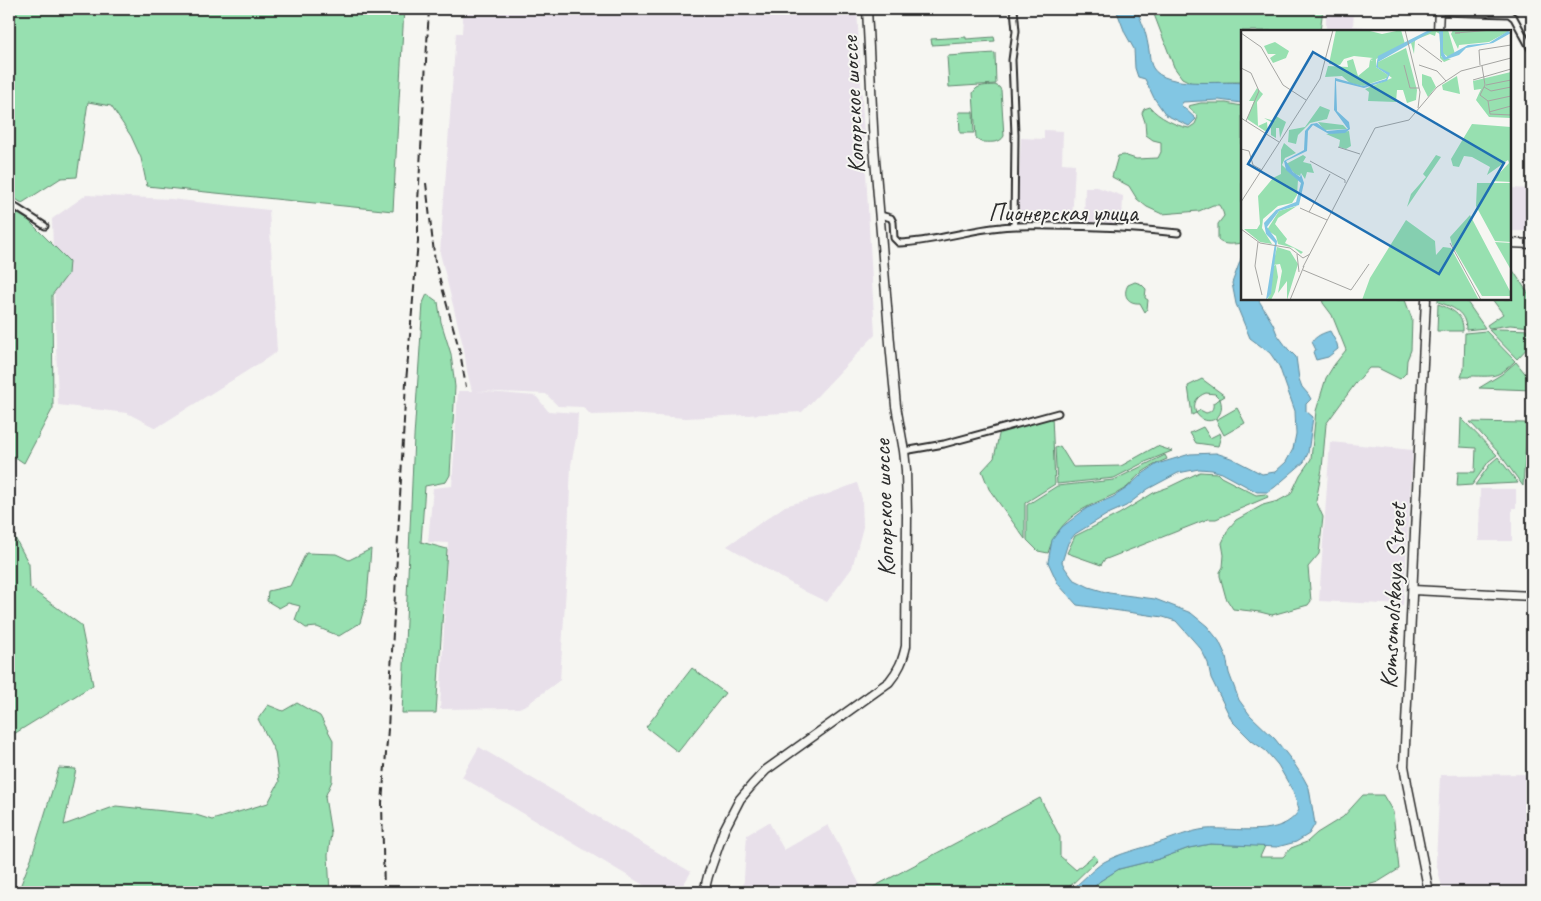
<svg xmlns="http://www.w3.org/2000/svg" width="1541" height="901" font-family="Caveat,sans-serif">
  <rect width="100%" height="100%" fill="#f6f6f2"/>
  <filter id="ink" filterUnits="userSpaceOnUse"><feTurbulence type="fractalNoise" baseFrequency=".02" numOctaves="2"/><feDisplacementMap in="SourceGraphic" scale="10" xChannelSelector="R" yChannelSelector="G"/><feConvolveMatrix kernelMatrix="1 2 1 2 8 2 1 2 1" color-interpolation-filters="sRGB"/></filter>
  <g filter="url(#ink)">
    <path fill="#e8e0ea" d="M467,9H857L875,335L802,412L686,418L628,414L591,415L583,407L558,406L546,394L476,391L536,396L548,411L578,413L577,433L571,465L567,555L568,557L560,680L528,704L519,708L440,709L448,543L428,542L433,488L452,486L458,391H472L467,371L464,349L440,253L456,33H462L463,16Z
      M1326,9L1354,10L1353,26L1415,31H1326Z
      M1044,130L1063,131L1062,163L1075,164L1072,223L1017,220L1021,138L1044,139Z
      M1085,187H1097L1123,196L1122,223L1084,222Z
      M1510,188L1532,189V231H1510Z
      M86,195L171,199L269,210L277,352L156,428L127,413L58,405L52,219Z
      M1330,442L1413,450L1403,605L1319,601Z
      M857,483L862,499L863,527L852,568L827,602L806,592L727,546L785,506L828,494Z
      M1480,489H1516V508H1512V541H1479Z
      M1532,714V892H1443L1436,862L1440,775L1531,774Z
      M479,747L691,872L679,892H655L462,777Z
      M769,822L784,850L828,825L864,892H743L747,835Z"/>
    <path fill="#97e0b0" stroke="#61866e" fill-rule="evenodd" d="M9,9H404L393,211L147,186L141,158L131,136L111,106L88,102L77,177L61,178L22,203L9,195Z
      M1152,9H1323L1320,31H1242V82L1192,83L1182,78L1174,67Z
      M966,37V39L994,37L995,41L932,45L931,39Z
      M995,53L996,84L949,87L947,56Z
      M995,85L999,87L1001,90L1004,136C1000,144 989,142 981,142L976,138L973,93C977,84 987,86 995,85Z
      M1201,103H1226L1242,106V243C1234,244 1224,246 1218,240V224L1224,216L1223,212L1219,205H1213L1199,211L1162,214L1147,207L1137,199L1129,186L1112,177L1118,156L1124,155L1136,159L1158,158L1161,152V142L1153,140L1146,135L1145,122L1142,113L1144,109L1150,107C1158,117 1176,126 1189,128L1195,124L1198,117L1188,106Z
      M959,112H973L974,133H960Z
      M9,209L28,220L69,261L68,274L52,295L53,408L24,463L9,453Z
      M1510,266L1532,299V327L1510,325L1489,328L1487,325L1503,314L1492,299H1510Z
      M1135,282L1141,284L1146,289L1145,298L1148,300L1147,309L1145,312L1140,303C1128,304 1122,295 1128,285Z
      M427,294L438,302L441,322L451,354L455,387L450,475L446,482L425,486L421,542L447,549L436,713H402L414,437L423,303Z
      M1322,299L1405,300L1412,319L1411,350L1407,360L1406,373L1400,379L1378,368H1369L1355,384L1326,424L1322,469L1316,501L1323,517L1319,554L1308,567L1311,601L1308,605L1272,615L1260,612L1233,609L1226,598L1220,576V572L1223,567L1224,555L1222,543L1229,528L1236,520L1263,505L1278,501L1291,494L1300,475L1311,459L1316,411L1326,378L1334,365L1346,350L1332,315L1323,303Z
      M1438,299H1465L1485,328L1466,330C1466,312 1453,307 1438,302Z
      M1438,304C1451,309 1464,314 1463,331H1437Z
      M1499,329L1532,330V343L1517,359L1489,330Z
      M1486,331L1515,361C1496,379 1495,376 1470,376L1469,377H1461L1464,369L1465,333Z
      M1516,362L1532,382V390L1479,388L1502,374Z
      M1202,379L1225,396L1220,399C1227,418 1207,429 1196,413L1192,415L1188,386ZM1206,393L1215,394L1220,399L1213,403C1214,409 1211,412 1206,413L1200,410L1196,413C1192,403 1197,396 1206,393Z
      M1237,408L1245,423L1224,435L1216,420Z
      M1052,416L1055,484L1025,503V539L989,489L982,471L994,458L1000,430Z
      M1461,418L1497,455L1489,461L1472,485L1457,486L1458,472H1475L1476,448L1460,447Z
      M1470,422L1525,423L1527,427L1523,486L1499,453Z
      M1203,427L1210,438L1220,433L1221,436L1218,446L1196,443L1190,433Z
      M1060,446L1073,467L1121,466L1157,446L1172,451L1143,463L1114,478L1057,484L1055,448Z
      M1165,455L1167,459C1157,463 1148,468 1140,474C1135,478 1131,484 1126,488C1114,496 1100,500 1087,507C1068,517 1054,532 1048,553L1038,551L1027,540V505L1057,486L1114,480Z
      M1498,457L1518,483L1475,485L1491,463Z
      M1200,472L1217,473L1221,477L1256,495L1266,494L1268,497L1216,519H1208L1104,560L1101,565L1067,553L1075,536L1119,514L1155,492L1169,487Z
      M9,534L15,538L29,564L30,588L81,625L93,685L9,737Z
      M371,549L367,598L360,623L339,636L317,627L306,628L295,620L300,606L288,603L279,608L267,601L268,591L290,586L306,553L336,554L349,560Z
      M692,668L725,693L678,752L646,727Z
      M297,703L320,716L333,740L332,781L325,797L331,834L328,855L330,892H18L32,856L59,768L76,769L64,825L116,806L193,814L212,820L268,803L279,782L275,752L258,719L268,705L283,711Z
      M1363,795H1383L1393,812L1399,869L1378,882L1358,888L1350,892H1089L1100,881L1119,869L1159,859L1189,848L1210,844L1265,846L1260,857H1283L1291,848L1307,842L1317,833L1343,817Z
      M1040,798L1060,837V856L1076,870L1094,855L1098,859L1064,892H864Z"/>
    <path fill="#82c6e3" stroke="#5f8899" d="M1116,9H1136C1142,21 1146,33 1148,45C1150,53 1149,61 1153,68C1166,89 1220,80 1242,83V103L1219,100L1183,102L1181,105L1196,119L1189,126L1166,115L1154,98L1145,79L1138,77L1135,68L1134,49L1125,33Z
      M1242,256V299H1258L1273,324L1277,334L1288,349L1296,357L1299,379L1302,387L1308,394L1311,399L1306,404V411L1313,417L1308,453L1304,462L1275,487L1268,492H1257L1222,473L1212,470L1199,469L1178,473L1148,489L1126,506L1108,514L1075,534L1068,543L1062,562L1065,568L1073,579L1089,587L1109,593L1155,599L1191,613L1207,626L1219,641L1226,656L1229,673L1239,700L1250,715L1275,739L1293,762L1303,777L1309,788L1315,824L1309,834L1296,842L1277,847L1210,844L1189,848L1159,859L1119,869L1100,881L1089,892H1069C1079,884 1093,869 1104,862C1120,853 1140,849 1158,843C1174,838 1189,831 1206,829C1234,827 1283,839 1299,810L1294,793L1278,765L1266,751L1252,741L1232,721L1211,678L1208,663L1201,649L1176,621L1163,617L1077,605L1058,584L1048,562L1052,540L1062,527L1087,508L1113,497L1127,488L1141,475L1157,464L1190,454L1216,453L1231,458L1262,474L1275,472L1286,462L1293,449L1296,434L1295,411L1279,366L1270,353L1250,338L1236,304L1232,283Z
      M1330,331L1337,344L1338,349L1328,357L1316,360L1313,352L1316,350L1312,342C1316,336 1323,333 1330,331Z"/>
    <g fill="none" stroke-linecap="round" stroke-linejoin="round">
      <g stroke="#2b2b2b" stroke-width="9">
        <path id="street" d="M1014,9L1016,31L1012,60L1015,135L1014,225
          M1439,12L1509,14L1514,18L1532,51
          M9,203L45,226
          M880,215L891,218L893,222L894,238L899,243C933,242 967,230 1001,227C1018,225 1034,226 1051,226C1094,226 1136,228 1178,233
          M904,451L944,444L1058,413"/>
      </g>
      <g stroke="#2b2b2b" stroke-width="11">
        <path id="secondary" d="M1438,31L1439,9
          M1510,243L1532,244
          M1426,299L1404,766L1407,783L1429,892
          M1413,590L1532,596
          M704,892L708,876L724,830L740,799L752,785L766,770L889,682C899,670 903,660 906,646L907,516L906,470L904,451L896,406L890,343L874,147L867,9"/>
      </g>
      <use href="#street" stroke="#f6f6f2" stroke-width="5"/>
      <use href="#secondary" stroke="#f6f6f2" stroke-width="8"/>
      <path stroke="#2b2b2b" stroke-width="2" stroke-dasharray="8 4" stroke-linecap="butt" d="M426,183L435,262L460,352L466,387
        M384,892L382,803L388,729L406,382L418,241V202L429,9"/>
    </g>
  </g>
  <g text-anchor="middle" stroke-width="4" stroke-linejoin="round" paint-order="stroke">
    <g font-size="25" fill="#2b2b2b" stroke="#f6f6f2">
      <text transform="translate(852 105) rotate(-93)" y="9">Копорское шоссе</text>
      <text x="1063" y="221">Пионерская улица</text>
      <text transform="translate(883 508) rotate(-92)" y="9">Копорское шоссе</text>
      <text transform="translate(1392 596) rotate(-87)" y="9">Komsomolskaya Street</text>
    </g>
  </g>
  <g transform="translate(1241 30)">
    <rect width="270" height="270" fill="#f6f6f2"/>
    <path d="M95,0H125L141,4L160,0L164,14L135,29V37L147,45L146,48L122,56L109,53L101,46L84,47L87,36L107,37L106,31L112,29L117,46L128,37L129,30L132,31L129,29L132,28L113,26L103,29L99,35L88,34ZM198,0L201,10L200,27L210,29L203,32L199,28V4L195,2L194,6L189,4L174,10L173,24L170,13L189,1ZM201,0H207L214,24L207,27L202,23ZM212,0H270L248,12L218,15L217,19L210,4ZM34,12L48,21L45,28L32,33L29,28L35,24H27L23,16ZM165,18L176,60L175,70L166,73L162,60H156L155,72L127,71L128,62L124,59L151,48L137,37V32ZM270,42V88L248,87L235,70L240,59L233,60L232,51ZM181,44L190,47L195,57L187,67L181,55ZM216,46L219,64L202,60L201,55ZM16,58L22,64L16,72L17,96L26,92L27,103L6,89L13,71H8ZM79,76L89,80L86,89L69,93L57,105L55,114L47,112L48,100L64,97ZM35,86L45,92L39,108L38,98H35V108L30,105V92L23,88L34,91ZM77,92L102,95L106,99L83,100ZM231,94L270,97V152L251,151L268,133L267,130L246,145L249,137L231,127L223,126L218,137L212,136L210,129ZM108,101L110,116L105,119L98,117L99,110L85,104ZM43,113L55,123L44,128L41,135L57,150L56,165L51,173L37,176L22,189L21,198L31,214L19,212L3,199H16L19,194L17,166L32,148L40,144V120ZM62,125L65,127L62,132L70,134L73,143L66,142L64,149L60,143L59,146L54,144L45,134ZM195,125L200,127L166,177L170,164L185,147L182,144ZM236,153H270V212L254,211L235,176ZM56,176L37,188L34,194L46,209L44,213L62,222L60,224L53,218L37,214L35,206L26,200L38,181ZM229,185L270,263V266H241L211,215L209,207ZM165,190L194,211L195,225L202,217L210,218L238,270H121L129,248ZM254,212L270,213V240ZM36,217L49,221L57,234L46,270V251L37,263L41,241L39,234L32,235ZM35,235L37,247L34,262L30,270H26L30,263L31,236Z" fill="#97e0b0"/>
    <path d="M188,0H193L137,32V37L149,43L146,51L123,58L95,51L96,81L108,92L109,99L104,103L88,104L72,95L67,101L66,121L45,131L52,142L59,147L60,144L63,153L58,175L38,181L26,197L36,211L30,264L25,270L34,213L25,204L23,193L35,180L55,172L60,153L45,140L43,131L63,120L64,101L70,94L76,93L86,101L107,99L93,80L94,48L122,56L145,49L147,45L135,37L137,26ZM198,0L202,1V22L205,27L227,15L248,13L267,1L270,3L252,13L225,18L218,25L203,30L200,26Z" fill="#82c6e3"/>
    <path fill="none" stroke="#a5a5a2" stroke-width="1" d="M130,0H153M164,0L179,62L177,78M0,3L20,17L42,55L65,70M219,3H214L252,0M177,14L201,32M163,35L169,58H178M178,35L196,41L205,51M239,35L238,20L270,15M241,36L244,55L239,65L247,71L249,84L270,85M0,38L10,43L18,61L5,91M232,50L270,39M245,55L270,50M243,57L250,61L270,57M247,71L270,66M248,82L270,76M0,88L38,112M97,117L119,124M0,119L8,121L12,135L21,140M69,131L104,150V153M0,172L79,49L92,0M59,178L86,190M68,182L89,144M0,199L19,213L49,218L62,228L69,224M17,212L14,236L21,265M209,213L240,270M56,224L58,242M62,237L134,98L168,90L196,57L220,41L270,28M62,240L110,260L128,234M49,270L63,236"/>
    <path fill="#1f6fb2" fill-opacity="0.15" stroke="#1f6fb2" stroke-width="2.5" d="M72,22L263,133L198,244L7,134Z"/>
    <rect width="270" height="270" fill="none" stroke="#2b2b2b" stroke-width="2.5"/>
  </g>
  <rect width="1541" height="901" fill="none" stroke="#f6f6f2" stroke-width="30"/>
  <rect x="15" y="15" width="1511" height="871" fill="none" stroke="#2b2b2b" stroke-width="2" filter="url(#ink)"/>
</svg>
